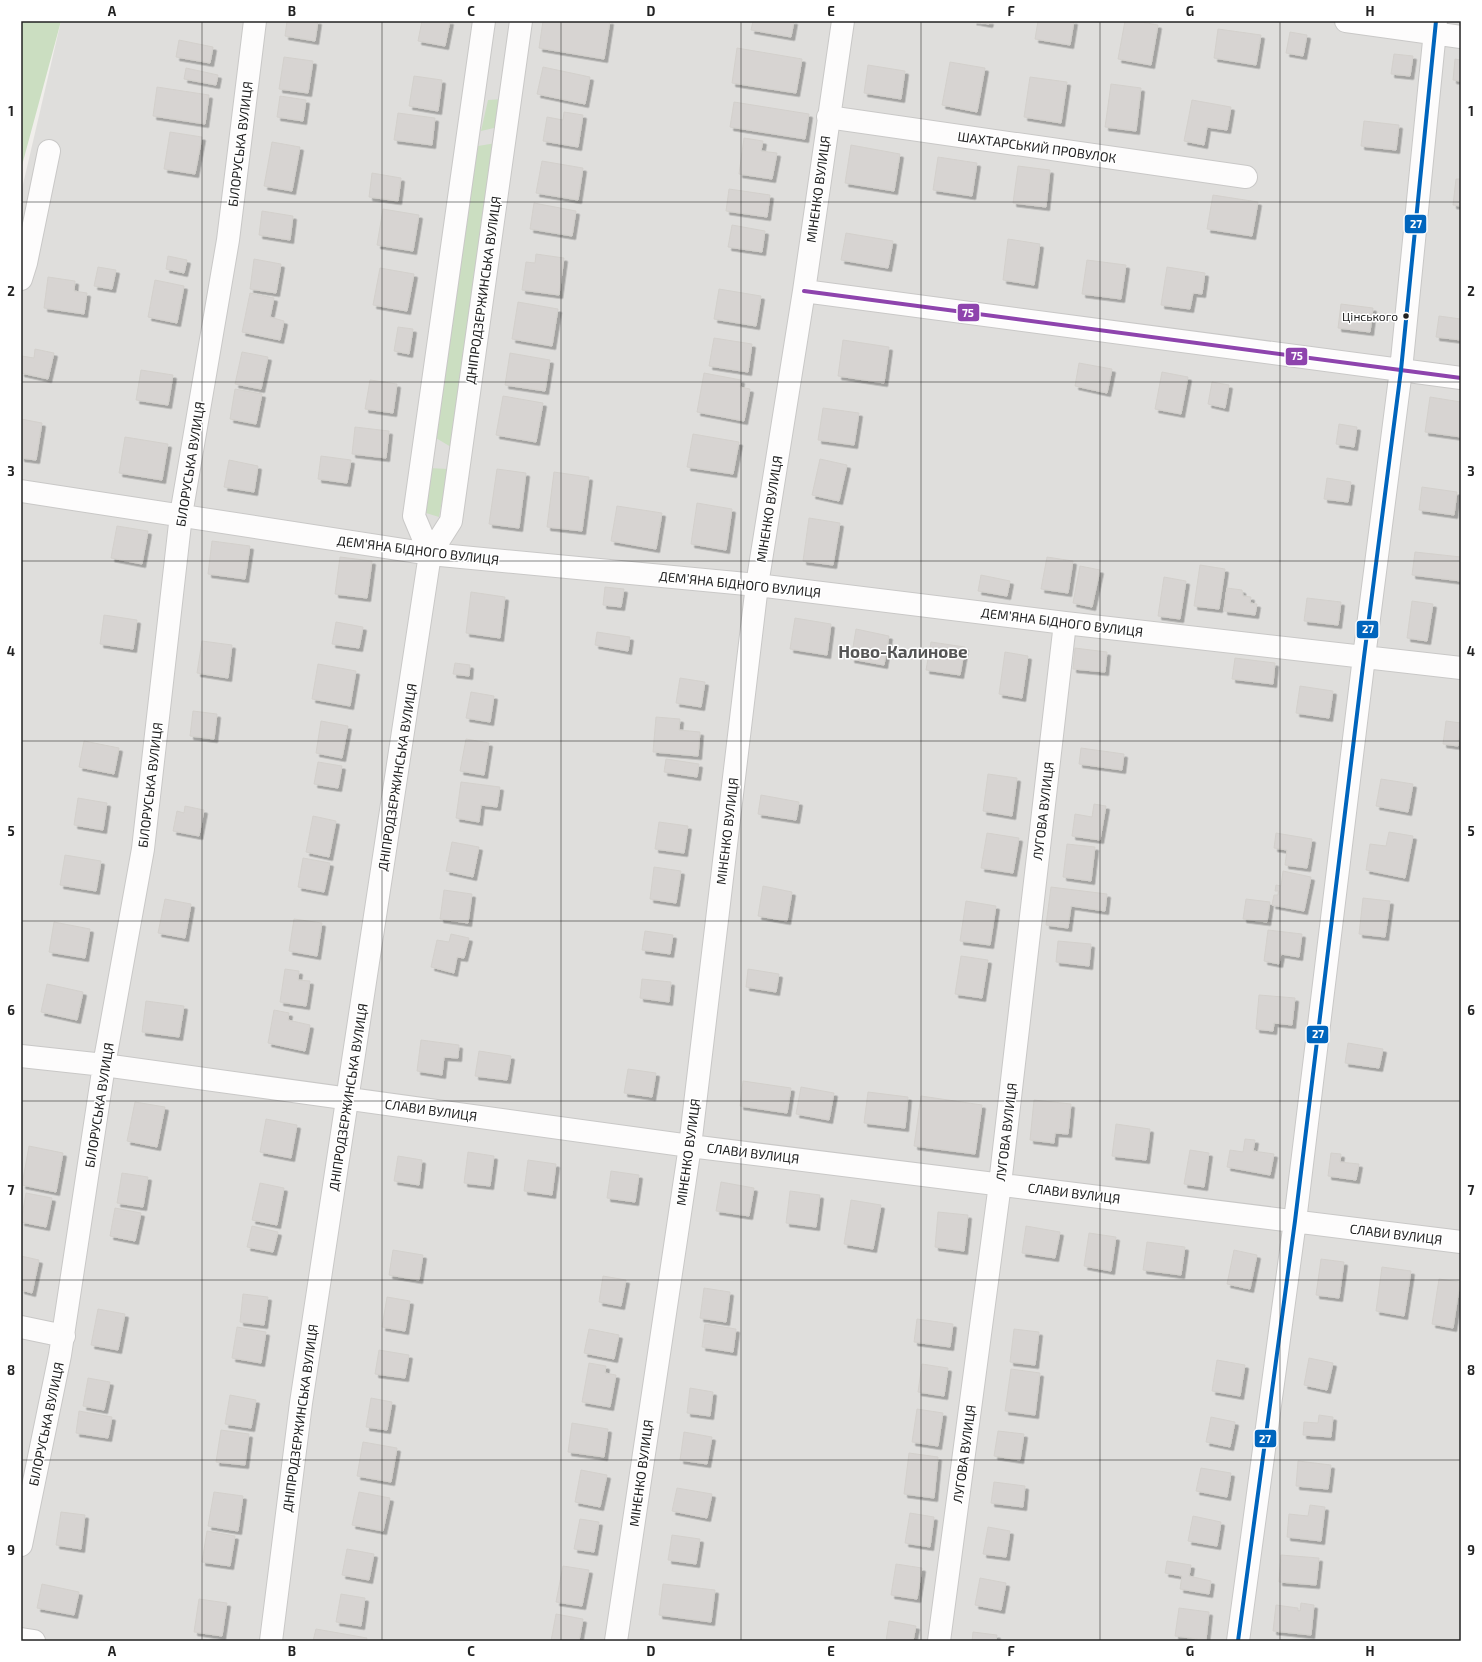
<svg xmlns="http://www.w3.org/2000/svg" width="1482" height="1662" font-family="'Exo 2',sans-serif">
  <defs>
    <filter id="shadow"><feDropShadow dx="3.5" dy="3.5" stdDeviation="0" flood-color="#0004"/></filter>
  </defs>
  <rect width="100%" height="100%" fill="#f0eeeb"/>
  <path fill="#dfdedc" d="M61,21H1461V1641H21V193Z"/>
  <path fill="#cbdec1" d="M21,21H61L21,169Z
    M502,99L498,127L481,131L488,100Z
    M496,143L451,447L436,438L478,146Z
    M429,468L448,469L439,517L426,513Z"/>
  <path fill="#d7d4d2" stroke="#d3d0cc" filter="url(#shadow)" d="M287,21H318L315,41L285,36Z
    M422,21H450L445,46L418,41Z
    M543,21H610L604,59L539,48Z
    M753,21H794L791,37L751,30Z
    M973,21H990L989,24Z
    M1038,21H1074L1070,45L1035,39Z
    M1125,21H1136L1158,25L1151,65L1118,59Z
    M1218,29L1261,35L1256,65L1214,58Z
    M1290,32L1307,35L1303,56L1286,53Z
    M179,40L213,47L210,63L176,57Z
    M737,48L802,59L796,93L732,83Z
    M1394,54L1413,56L1410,76L1391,74Z
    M284,57L313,61L308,93L279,89Z
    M1455,59L1461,60V81L1453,80Z
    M950,62L985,68L977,112L942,105Z
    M868,65L905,71L901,99L864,93Z
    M543,67L590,77L585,104L537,94Z
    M186,68L218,75L216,85L184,79Z
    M414,76L442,80L438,111L409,106Z
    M1030,77L1067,82L1061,123L1024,117Z
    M1111,84L1141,88L1136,131L1105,127Z
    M157,87L209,95L205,124L153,116Z
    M280,96L306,100L303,121L277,117Z
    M1192,100L1231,107L1227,130L1207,127L1204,145L1184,141Z
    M734,102L809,114L805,139L730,127Z
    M564,112L583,115L578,147L543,141L547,117L563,120Z
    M398,113L435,118L432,145L394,140Z
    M1364,121L1399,125L1396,150L1361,146Z
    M170,132L202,137L195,174L164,169Z
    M744,138L763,141L761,151L777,153L772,179L739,174Z
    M272,142L300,147L292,191L264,186Z
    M851,145L900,154L894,191L845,183Z
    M938,157L977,163L972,196L933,190Z
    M542,161L583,168L578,200L536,193Z
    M1018,166L1050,170L1046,207L1013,203Z
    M372,173L401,178L398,201L369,197Z
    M1456,179H1461V206L1453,205Z
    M729,189L770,195L767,217L726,211Z
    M1213,195L1258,202L1252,236L1207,229Z
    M534,203L576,211L572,236L530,229Z
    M383,209L419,215L413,251L377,245Z
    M262,211L293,216L290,240L259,235Z
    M732,225L765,231L762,252L728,247Z
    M846,233L893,241L888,268L841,260Z
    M1008,239L1040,244L1034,285L1003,280Z
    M536,254L564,258L559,295L522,290L526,262L535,263Z
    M168,256L187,260L184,273L166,269Z
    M254,259L281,264L276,293L250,289Z
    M1087,260L1126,265L1121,299L1082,294Z
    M98,267L116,270L112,289L94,286Z
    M1167,267L1205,273L1202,294L1193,293L1190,309L1161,305Z
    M380,268L414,274L407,311L373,305Z
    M48,277L75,281L74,291L87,293L84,314L44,308Z
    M155,280L184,286L177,323L148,317Z
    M719,289L761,296L756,326L714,319Z
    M250,293L274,298L270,317L284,321L280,340L242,332Z
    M518,302L558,309L552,346L512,339Z
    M1341,304L1373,308L1370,332L1338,328Z
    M1439,316L1461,319V340L1436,337Z
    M398,327L413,329L409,354L394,351Z
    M714,338L752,344L748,372L709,366Z
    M843,340L889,347L884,383L838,376Z
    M35,349L54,353L48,379L21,373L22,356L34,358Z
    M242,352L268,357L261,389L235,384Z
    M510,353L550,360L545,391L505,385Z
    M1079,363L1112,369L1107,393L1075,386Z
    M141,370L173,375L168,405L136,400Z
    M1162,372L1188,377L1181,414L1155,409Z
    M704,373L741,380L740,387L750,389L744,421L697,412Z
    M370,380L397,384L393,413L365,409Z
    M1212,382L1229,385L1225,408L1208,404Z
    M235,389L262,394L256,424L230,419Z
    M503,396L543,403L536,442L496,435Z
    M1430,397L1461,402V437L1425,432Z
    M823,408L859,413L854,445L818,440Z
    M21,419L42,423L36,460L21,458Z
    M1339,424L1357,427L1354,447L1336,444Z
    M355,427L389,431L386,458L352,454Z
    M693,434L739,442L733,474L687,467Z
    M125,437L168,444L162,480L119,473Z
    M321,456L351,460L347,483L318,479Z
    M820,459L847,465L839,501L812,495Z
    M229,460L258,466L254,492L224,487Z
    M497,469L526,473L519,528L489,524Z
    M554,472L589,477L582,531L547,527Z
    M1327,478L1351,482L1348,502L1324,499Z
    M1422,487L1457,492L1454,515L1419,510Z
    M697,503L732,509L726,550L691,544Z
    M617,506L662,513L656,549L611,541Z
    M809,518L840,523L833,565L803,561Z
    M117,526L148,531L142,564L111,558Z
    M212,541L250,546L245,579L208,574Z
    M1415,552L1461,557V581L1412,575Z
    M340,557L372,561L367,598L335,594Z
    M1047,557L1073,561L1068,593L1041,589Z
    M1200,565L1225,569L1219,609L1194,606Z
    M1080,566L1100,570L1092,607L1073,603Z
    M981,575L1010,581L1007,596L978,591Z
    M1164,577L1186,581L1180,619L1158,616Z
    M605,587L624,589L621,607L603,605Z
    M1227,588L1242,590L1243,596L1251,597L1250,603L1257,604L1255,615L1224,611Z
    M471,592L505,597L500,638L466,633Z
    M1307,598L1341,602L1338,625L1304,621Z
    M1412,601L1433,604L1427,641L1407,638Z
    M104,615L137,620L133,649L100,644Z
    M795,618L831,624L827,655L790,649Z
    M336,622L363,627L359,648L332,644Z
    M856,629L889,636L884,665L851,659Z
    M597,632L630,637L628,651L595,645Z
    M202,641L232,645L228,678L197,673Z
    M931,642L965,647L960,675L926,670Z
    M1075,648L1107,652L1105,672L1073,669Z
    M1005,652L1028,656L1022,698L999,694Z
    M1235,658L1275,663L1273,684L1232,679Z
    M455,663L470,665L469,676L453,674Z
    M318,664L356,671L350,706L312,699Z
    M680,678L705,682L701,707L676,703Z
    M1300,686L1333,691L1329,718L1296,713Z
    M471,692L494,696L490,722L466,718Z
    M193,711L217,714L214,739L190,736Z
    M656,717L680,719L679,730L700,732L698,756L653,752Z
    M321,721L348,726L342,758L316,753Z
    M1446,721L1461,723L1458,746L1443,744Z
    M466,739L489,743L484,775L460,771Z
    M84,741L119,748L114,774L79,767Z
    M1081,748L1124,754L1122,770L1079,764Z
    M666,759L699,764L697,777L664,772Z
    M318,762L342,766L338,788L314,784Z
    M988,774L1017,778L1012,816L983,811Z
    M1381,779L1413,784L1408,812L1376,806Z
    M461,782L500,787L497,807L481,805L479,822L456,818Z
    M761,795L799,802L796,820L758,814Z
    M78,798L107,803L103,830L74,825Z
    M1094,804L1106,806L1100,840L1072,836L1075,814L1092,817Z
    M185,806L204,810L199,836L173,831L177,811L184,813Z
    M313,816L336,821L329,857L306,852Z
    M659,822L688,826L684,853L655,849Z
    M1389,832L1413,836L1405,878L1366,870L1370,844L1386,846Z
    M987,833L1019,838L1013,873L981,868Z
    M1276,833L1312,839L1307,868L1285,865L1287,850L1274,848Z
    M452,842L479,847L473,877L446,871Z
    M1067,844L1095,847L1091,881L1063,877Z
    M65,855L101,861L96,891L60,885Z
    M303,858L330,863L324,892L298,887Z
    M654,867L681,871L676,903L650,899Z
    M1283,871L1311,877L1304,911L1272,905L1274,895H1278L1279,891H1275L1276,885L1281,886Z
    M763,886L792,892L787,921L758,916Z
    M1051,887L1107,894L1105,911L1071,906L1068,928L1046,925Z
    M444,890L472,894L468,923L440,919Z
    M1363,898L1390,901L1385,937L1359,934Z
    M165,899L191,904L185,938L158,933Z
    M1246,899L1270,902L1267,922L1243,919Z
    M966,901L996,906L990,945L960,941Z
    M294,919L322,923L317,956L289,951Z
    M54,922L90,929L85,958L49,952Z
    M1268,930L1302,934L1299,957L1281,954L1279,964L1264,961Z
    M645,931L673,935L670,954L642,950Z
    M451,934L469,938L464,958L457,957L454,973L431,967L437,940L449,942Z
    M1058,941L1091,944L1089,966L1056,962Z
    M961,956L988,960L982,998L955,994Z
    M285,969L299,971L298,980L310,981L306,1006L280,1002Z
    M748,969L779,974L776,992L746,987Z
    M642,979L671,982L669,1002L640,998Z
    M47,984L83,992L77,1020L41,1012Z
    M1259,995L1295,998L1292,1025L1274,1023L1273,1031L1256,1029Z
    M146,1001L184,1006L179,1037L142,1032Z
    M274,1010L289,1013L288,1020L310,1025L305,1051L268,1043Z
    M421,1040L459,1045L458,1058L444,1057L442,1075L417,1071Z
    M1348,1043L1383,1049L1379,1068L1345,1063Z
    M479,1051L511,1056L507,1080L475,1076Z
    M628,1069L656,1073L652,1097L624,1093Z
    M743,1081L791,1088L787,1113L740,1106Z
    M801,1087L834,1093L829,1120L796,1114Z
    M868,1092L908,1097L905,1128L864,1123Z
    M921,1096L982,1105L975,1154L914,1146Z
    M1034,1100L1071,1104L1068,1134L1055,1133L1054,1143L1030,1140Z
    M135,1102L165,1107L157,1147L127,1141Z
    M266,1119L297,1125L291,1158L260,1152Z
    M1116,1124L1150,1129L1146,1160L1112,1156Z
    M1245,1139L1255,1140L1253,1151L1274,1154L1270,1175L1227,1167L1230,1150L1243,1152Z
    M29,1146L63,1153L56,1192L22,1185Z
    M1190,1150L1209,1153L1204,1187L1184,1184Z
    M468,1152L494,1156L490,1186L464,1183Z
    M1331,1153L1341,1154L1340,1162L1359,1164L1356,1180L1328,1176Z
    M398,1156L422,1160L419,1185L394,1181Z
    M528,1160L556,1164L552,1195L524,1191Z
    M611,1171L639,1175L635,1202L607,1198Z
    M122,1173L148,1177L143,1207L117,1203Z
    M721,1182L754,1188L749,1216L716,1211Z
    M260,1183L284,1188L277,1225L252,1220Z
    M790,1191L820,1195L816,1227L786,1223Z
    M26,1193L52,1198L46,1227L21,1222Z
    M851,1200L881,1205L873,1249L844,1244Z
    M115,1208L141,1213L135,1241L110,1236Z
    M938,1212L968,1215L964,1251L935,1247Z
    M252,1226L278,1232L273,1252L247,1247Z
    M1026,1226L1060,1232L1055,1258L1022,1253Z
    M1089,1233L1116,1237L1111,1271L1084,1266Z
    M1147,1242L1185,1247L1181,1275L1143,1270Z
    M393,1250L423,1255L419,1280L389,1275Z
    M1234,1250L1257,1255L1250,1289L1227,1284Z
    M21,1256L39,1260L32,1293L21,1290Z
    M1321,1259L1344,1262L1339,1298L1316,1295Z
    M1382,1267L1411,1271L1404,1316L1376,1311Z
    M603,1276L626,1280L621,1306L599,1302Z
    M1439,1279L1460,1282L1453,1328L1432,1324Z
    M704,1288L730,1292L726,1322L700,1318Z
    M243,1294L268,1297L264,1325L240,1322Z
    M387,1297L410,1301L405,1331L382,1327Z
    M98,1309L125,1314L118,1350L91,1345Z
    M917,1319L953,1324L950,1347L914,1342Z
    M705,1324L736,1329L733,1352L702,1347Z
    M237,1327L266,1332L261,1363L232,1358Z
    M589,1329L619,1335L614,1359L584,1353Z
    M1014,1329L1039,1332L1035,1365L1010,1362Z
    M379,1350L409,1355L405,1378L375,1374Z
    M1309,1358L1333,1363L1327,1390L1304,1385Z
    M1217,1360L1245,1365L1240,1396L1212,1391Z
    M589,1363L606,1366L605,1373L616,1375L610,1407L582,1402Z
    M922,1364L948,1368L944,1396L918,1392Z
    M1011,1369L1040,1373L1035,1415L1005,1411Z
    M88,1378L110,1382L104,1410L83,1406Z
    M690,1388L713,1392L710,1416L687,1413Z
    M230,1395L256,1400L251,1428L225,1424Z
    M371,1398L392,1402L387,1430L366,1427Z
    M917,1409L943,1413L938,1446L912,1442Z
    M79,1411L112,1417L108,1438L76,1433Z
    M1319,1415L1333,1417L1331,1437L1303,1435L1304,1422L1318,1423Z
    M1211,1417L1235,1422L1230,1447L1206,1442Z
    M572,1423L608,1429L604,1457L568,1452Z
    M221,1430L249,1434L245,1465L216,1462Z
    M998,1431L1024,1434L1020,1460L994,1456Z
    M684,1432L712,1437L707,1464L680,1460Z
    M363,1442L397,1448L391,1482L357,1476Z
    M909,1453L938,1457L934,1498L904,1494Z
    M1298,1461L1331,1465L1328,1489L1296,1486Z
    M1201,1468L1231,1473L1227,1497L1196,1491Z
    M581,1470L607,1475L600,1507L575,1502Z
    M994,1482L1025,1486L1023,1507L991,1503Z
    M677,1488L712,1494L707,1518L672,1511Z
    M214,1492L243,1496L238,1531L208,1526Z
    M359,1492L390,1498L383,1531L352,1525Z
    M1310,1505L1325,1507L1321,1541L1287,1537L1289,1514L1308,1516Z
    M61,1512L85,1515L81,1549L56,1545Z
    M910,1513L934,1517L930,1547L905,1543Z
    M1193,1516L1221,1522L1217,1546L1188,1541Z
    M580,1519L599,1522L594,1552L574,1549Z
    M988,1527L1010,1531L1006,1557L983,1554Z
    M207,1531L235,1536L230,1566L202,1562Z
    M672,1535L700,1539L696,1564L668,1560Z
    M347,1549L374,1554L369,1580L342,1575Z
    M1281,1555L1319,1558L1316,1585L1279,1582Z
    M1167,1561L1191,1565L1189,1576L1211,1581L1209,1594L1180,1589L1182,1576L1165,1573Z
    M896,1564L922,1568L917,1599L891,1595Z
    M563,1566L589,1570L582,1606L556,1602Z
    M980,1578L1006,1583L1001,1610L975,1605Z
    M42,1584L79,1592L74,1615L37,1608Z
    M663,1584L715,1590L711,1622L659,1615Z
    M341,1594L365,1598L361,1626L336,1622Z
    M199,1599L227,1603L222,1636L194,1632Z
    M1301,1603L1314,1605L1311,1635L1273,1631L1276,1605L1298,1608V1611H1300Z
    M1179,1608L1209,1612L1206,1640L1175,1636Z
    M556,1614L583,1619L579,1641H551Z
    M889,1621L916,1626L913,1641H886Z
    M316,1629L367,1638L366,1641H313Z
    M973,1632L997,1635L996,1641H972Z"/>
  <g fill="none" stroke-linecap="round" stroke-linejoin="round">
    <g stroke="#c9c8c7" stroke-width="24">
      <path id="minor" d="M1346,21L1461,37
        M828,117L1246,177
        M21,279L26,263L49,151
        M804,291L1461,378
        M21,491L430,554L757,585L1065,623L1461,668
        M430,554L414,516L484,21
        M21,1056L104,1065L690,1146L1461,1242
        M21,1327L64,1336
        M21,1545L60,1355L104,1065L143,849L181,515L228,240L255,21
        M21,1639L34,1641
        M271,1641L301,1403L430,554L451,521L521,21
        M616,1641L690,1146L757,585L804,291L843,21
        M939,1641L1000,1184L1065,623
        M1238,1641L1295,1221L1364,657L1401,370L1436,21"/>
    </g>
    <use href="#minor" stroke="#fdfcfc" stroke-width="22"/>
    <g stroke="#fff" stroke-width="7">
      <path id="bus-1" d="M804,291L1461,378"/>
    </g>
    <g stroke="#fff" stroke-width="7">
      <path id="bus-2" d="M1238,1641L1295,1221L1364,657L1401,370L1436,21"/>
    </g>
    <use href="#bus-1" stroke="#8e44ad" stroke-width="4"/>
    <use href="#bus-2" stroke="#0065bd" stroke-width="4"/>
  </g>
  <path fill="none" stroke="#222" stroke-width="1" stroke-opacity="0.55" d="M202,21V1641M382,21V1641M561,21V1641M741,21V1641M921,21V1641M1100,21V1641M1280,21V1641M21,202H1461M21,382H1461M21,561H1461M21,741H1461M21,921H1461M21,1101H1461M21,1280H1461M21,1460H1461"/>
  <circle fill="#222" stroke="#fff" stroke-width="1.5" cx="1406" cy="316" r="3.5"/>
  <g text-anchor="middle" stroke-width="3" stroke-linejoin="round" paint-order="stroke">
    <g font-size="12" fill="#222" stroke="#fff" text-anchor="end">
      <text x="1398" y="321">Цінського</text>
    </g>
    <g font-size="13" fill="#222" stroke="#fff">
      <text transform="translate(240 144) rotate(-83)" y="5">БІЛОРУСЬКА ВУЛИЦЯ</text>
      <text transform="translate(1037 147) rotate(8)" y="5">ШАХТАРСЬКИЙ ПРОВУЛОК</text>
      <text transform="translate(818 189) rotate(-82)" y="5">МІНЕНКО ВУЛИЦЯ</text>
      <text transform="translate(483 290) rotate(-82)" y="5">ДНІПРОДЗЕРЖИНСЬКА ВУЛИЦЯ</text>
      <text transform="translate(190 464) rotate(-81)" y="5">БІЛОРУСЬКА ВУЛИЦЯ</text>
      <text transform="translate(769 509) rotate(-81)" y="5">МІНЕНКО ВУЛИЦЯ</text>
      <text transform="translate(418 550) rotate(7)" y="5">ДЕМ’ЯНА БІДНОГО ВУЛИЦЯ</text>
      <text transform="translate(740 584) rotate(6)" y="5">ДЕМ’ЯНА БІДНОГО ВУЛИЦЯ</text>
      <text transform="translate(1062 622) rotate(7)" y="5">ДЕМ’ЯНА БІДНОГО ВУЛИЦЯ</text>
      <text transform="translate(397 777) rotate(-81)" y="5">ДНІПРОДЗЕРЖИНСЬКА ВУЛИЦЯ</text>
      <text transform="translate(150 785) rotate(-83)" y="5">БІЛОРУСЬКА ВУЛИЦЯ</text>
      <text transform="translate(1043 811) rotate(-83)" y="5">ЛУГОВА ВУЛИЦЯ</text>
      <text transform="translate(727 831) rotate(-83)" y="5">МІНЕНКО ВУЛИЦЯ</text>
      <text transform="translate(348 1097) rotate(-81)" y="5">ДНІПРОДЗЕРЖИНСЬКА ВУЛИЦЯ</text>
      <text transform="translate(99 1105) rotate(-81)" y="5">БІЛОРУСЬКА ВУЛИЦЯ</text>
      <text transform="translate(431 1110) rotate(8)" y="5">СЛАВИ ВУЛИЦЯ</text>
      <text transform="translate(1006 1132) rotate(-83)" y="5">ЛУГОВА ВУЛИЦЯ</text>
      <text transform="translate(688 1152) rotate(-82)" y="5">МІНЕНКО ВУЛИЦЯ</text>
      <text transform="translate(753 1153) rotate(7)" y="5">СЛАВИ ВУЛИЦЯ</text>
      <text transform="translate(1074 1193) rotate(7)" y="5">СЛАВИ ВУЛИЦЯ</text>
      <text transform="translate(1396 1234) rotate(7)" y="5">СЛАВИ ВУЛИЦЯ</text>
      <text transform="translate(300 1418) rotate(-82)" y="5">ДНІПРОДЗЕРЖИНСЬКА ВУЛИЦЯ</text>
      <text transform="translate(46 1424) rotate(-78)" y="5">БІЛОРУСЬКА ВУЛИЦЯ</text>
      <text transform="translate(964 1454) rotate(-82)" y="5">ЛУГОВА ВУЛИЦЯ</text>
      <text transform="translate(641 1473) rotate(-82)" y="5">МІНЕНКО ВУЛИЦЯ</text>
    </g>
    <g font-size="17" font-weight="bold" fill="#555" stroke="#fff">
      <text x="903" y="658">Ново-Калинове</text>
    </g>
  </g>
  <g stroke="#fff" stroke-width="1.5">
    <rect x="1404" y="214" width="23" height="20" rx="4" fill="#0065bd"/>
    <rect x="957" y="303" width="23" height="19" rx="4" fill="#8e44ad"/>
    <rect x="1285" y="347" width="23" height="19" rx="4" fill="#8e44ad"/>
    <rect x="1356" y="620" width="23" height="19" rx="4" fill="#0065bd"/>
    <rect x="1306" y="1025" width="23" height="19" rx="4" fill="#0065bd"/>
    <rect x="1254" y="1429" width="23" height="19" rx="4" fill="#0065bd"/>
  </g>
  <g font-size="11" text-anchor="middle" font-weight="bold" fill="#fff">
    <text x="1416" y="228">27</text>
    <text x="968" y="317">75</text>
    <text x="1297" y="360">75</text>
    <text x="1368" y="633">27</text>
    <text x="1318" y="1038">27</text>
    <text x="1265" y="1443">27</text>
  </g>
  <rect width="1482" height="1662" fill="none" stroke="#ffffff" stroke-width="44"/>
  <rect x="22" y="22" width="1438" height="1618" fill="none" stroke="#222" stroke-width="1.5"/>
  <g font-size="13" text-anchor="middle" font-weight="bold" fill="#222">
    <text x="112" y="16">A</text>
    <text x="292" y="16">B</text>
    <text x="471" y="16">C</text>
    <text x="651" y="16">D</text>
    <text x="831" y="16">E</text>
    <text x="1011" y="16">F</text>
    <text x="1190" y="16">G</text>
    <text x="1370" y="16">H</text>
    <text x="11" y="116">1</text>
    <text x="1471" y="116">1</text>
    <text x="11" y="296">2</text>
    <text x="1471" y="296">2</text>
    <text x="11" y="476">3</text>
    <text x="1471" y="476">3</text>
    <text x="11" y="656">4</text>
    <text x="1471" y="656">4</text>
    <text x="11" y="836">5</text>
    <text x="1471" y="836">5</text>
    <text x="11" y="1015">6</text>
    <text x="1471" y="1015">6</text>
    <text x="11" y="1195">7</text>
    <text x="1471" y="1195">7</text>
    <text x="11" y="1375">8</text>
    <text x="1471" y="1375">8</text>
    <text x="11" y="1555">9</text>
    <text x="1471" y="1555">9</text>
    <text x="112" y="1656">A</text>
    <text x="292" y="1656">B</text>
    <text x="471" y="1656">C</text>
    <text x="651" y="1656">D</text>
    <text x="831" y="1656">E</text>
    <text x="1011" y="1656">F</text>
    <text x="1190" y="1656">G</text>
    <text x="1370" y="1656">H</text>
  </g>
</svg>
